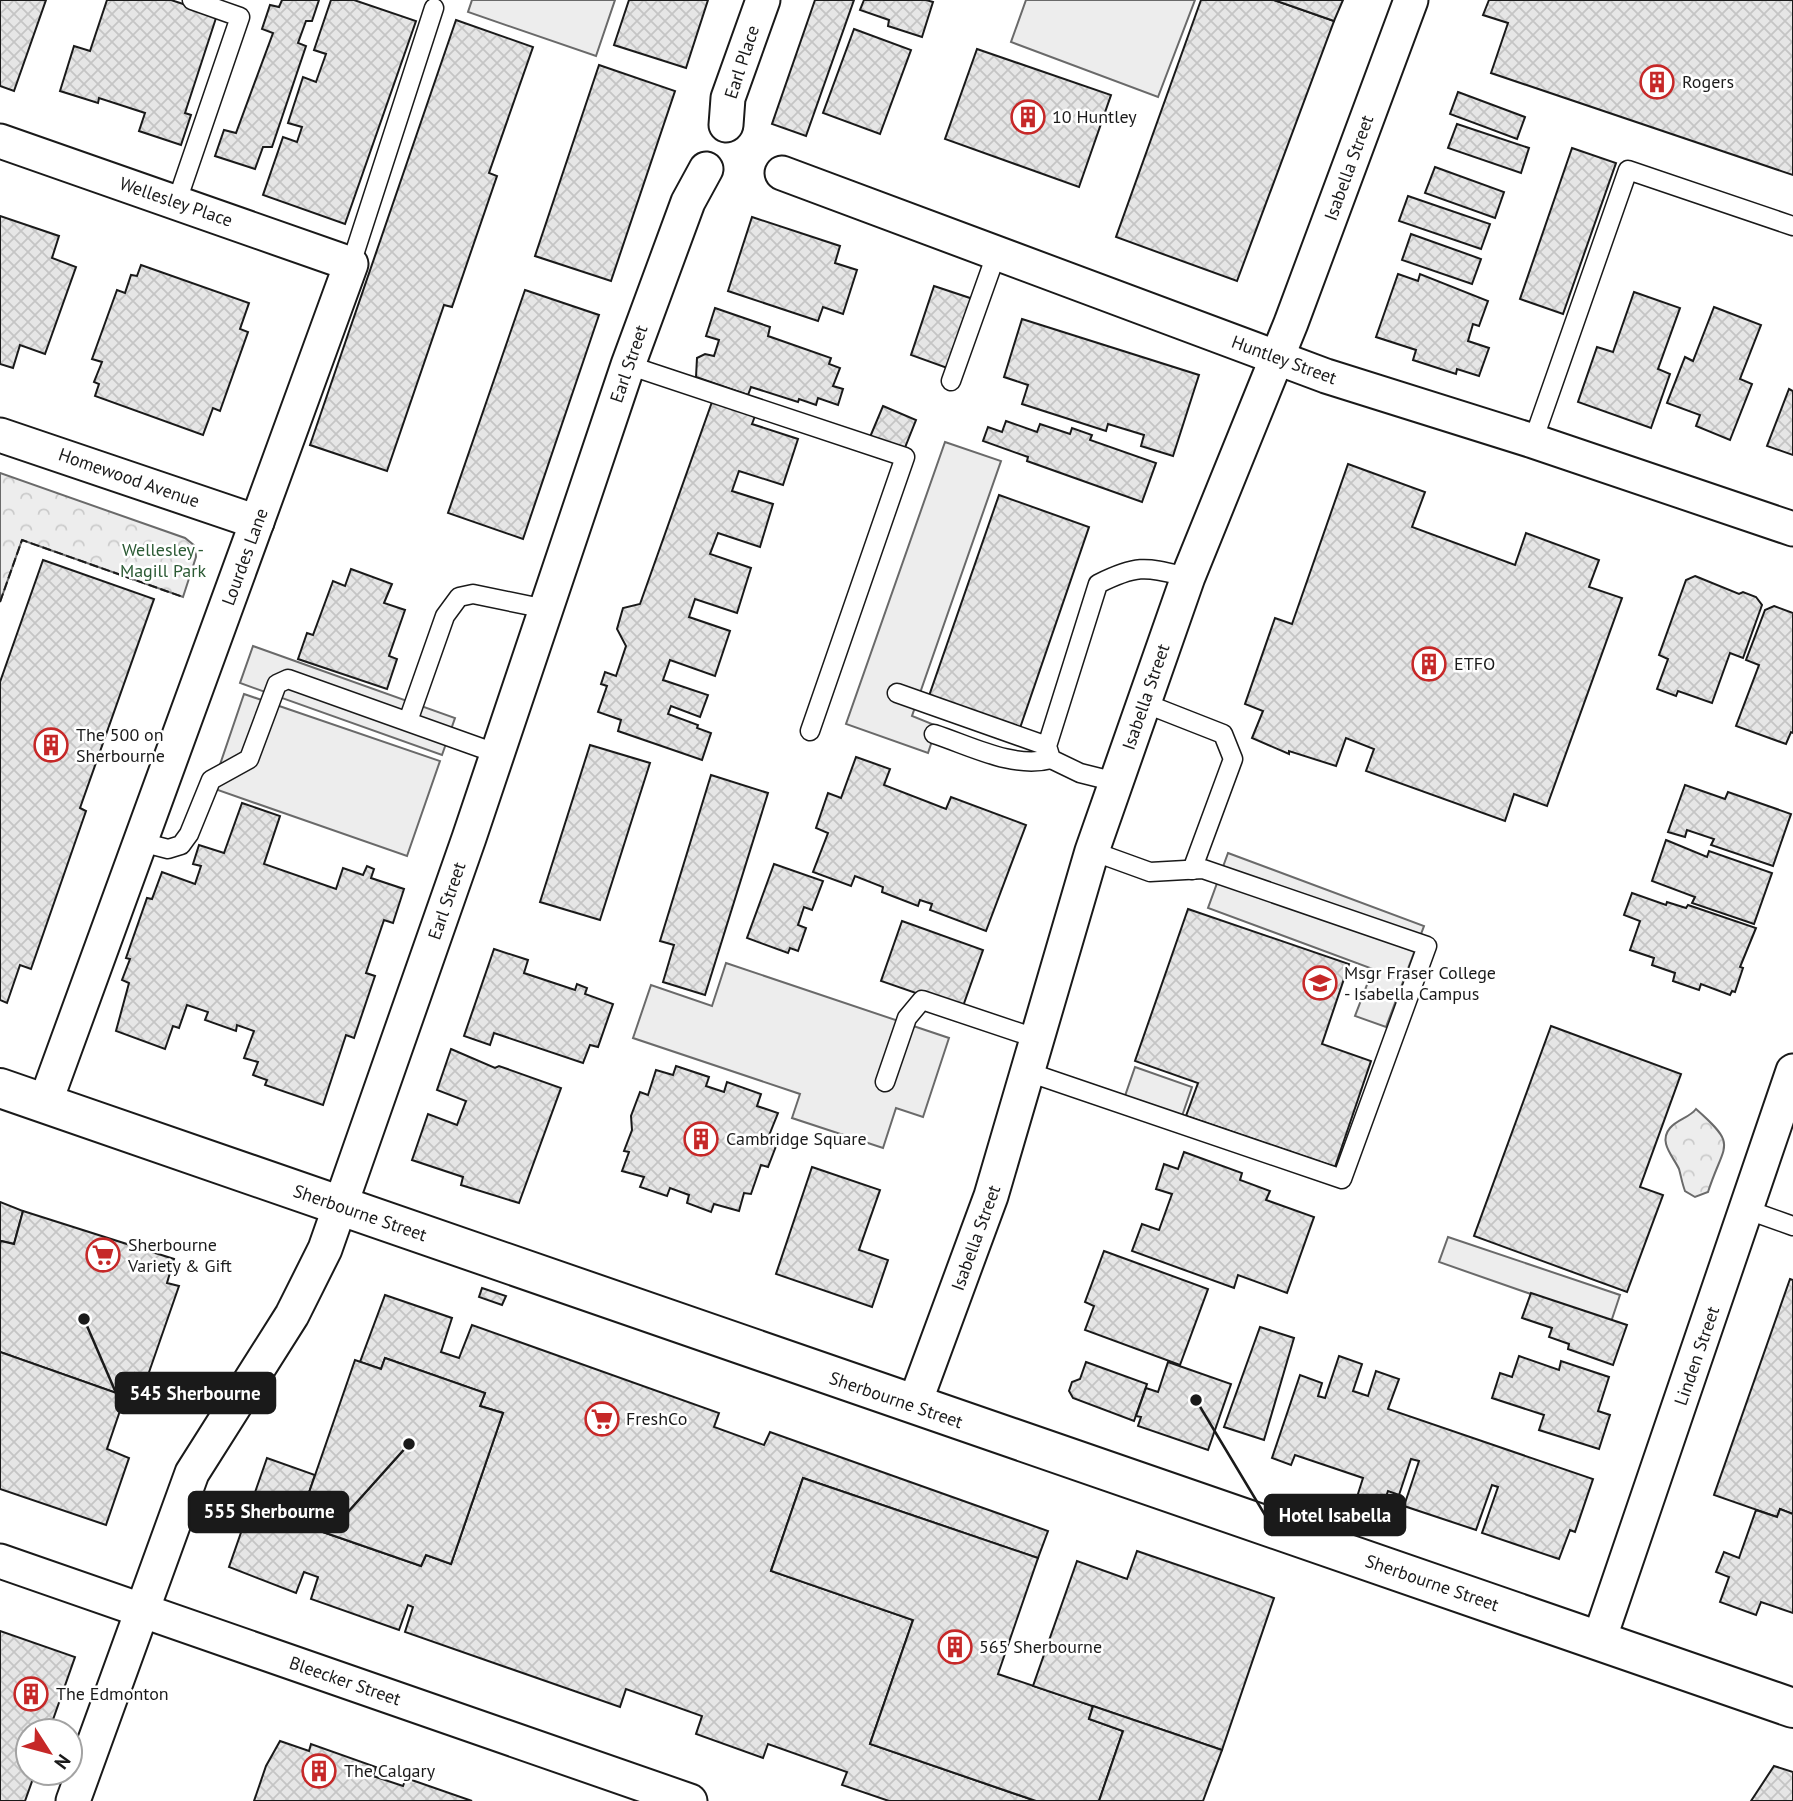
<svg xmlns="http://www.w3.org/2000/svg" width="1793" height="1801" viewBox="0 0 1793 1801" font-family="'PT Sans',sans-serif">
<defs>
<pattern id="park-crowns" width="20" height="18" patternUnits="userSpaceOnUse" patternTransform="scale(1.75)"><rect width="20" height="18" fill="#ededed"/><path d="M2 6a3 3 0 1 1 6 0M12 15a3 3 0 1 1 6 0" fill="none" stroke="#cbcbcb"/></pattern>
<pattern id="building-cross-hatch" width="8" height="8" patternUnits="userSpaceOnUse" patternTransform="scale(1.75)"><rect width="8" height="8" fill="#e6e6e6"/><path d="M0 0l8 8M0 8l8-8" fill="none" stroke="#c5c5c5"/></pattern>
</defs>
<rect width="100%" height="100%" fill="#fff"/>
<g fill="url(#park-crowns)" stroke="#6a6a6a" stroke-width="2">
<path d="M0,473L185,538L195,546L196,557L183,597L22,540L0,602Z"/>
<path d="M1696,1109C1739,1147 1724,1142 1708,1192L1695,1197L1685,1191C1682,1183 1681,1176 1679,1169C1673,1156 1658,1142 1670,1128C1678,1119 1689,1118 1696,1109Z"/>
</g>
<g fill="#ededed" stroke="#6a6a6a" stroke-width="2">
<path d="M472,0H615L596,56L468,12Z"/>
<path d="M1026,0H1195L1158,97L1011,42Z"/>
<path d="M945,442L1001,461L912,716L937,726L928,753L846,724Z"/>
<path d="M253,646L455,718L442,755L240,683Z"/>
<path d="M244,694L440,761L407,856L212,788Z"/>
<path d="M1228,853L1424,926L1386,1027L1355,1016L1373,969L1208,908Z"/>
<path d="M726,963L949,1038L923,1117L896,1108L883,1148L792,1118L800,1094L633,1038L651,985L712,1006Z"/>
<path d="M1135,1067L1192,1087L1182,1116L1125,1096Z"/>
<path d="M1448,1237L1620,1295L1611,1322L1439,1262Z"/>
</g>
<g fill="url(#building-cross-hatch)" stroke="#1a1a1a" stroke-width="2">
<path d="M0,0H46L14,91L0,86Z"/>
<path d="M107,0H171L217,15L185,113L191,115L181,145L139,131L145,113L99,98L98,103L60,91L74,46L90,51Z"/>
<path d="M282,0H319L312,21H306L298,43L306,46L272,147H263L255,169L215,156L224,130L236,133L273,33L262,29L270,5L279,7Z"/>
<path d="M331,0H354L416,21L345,224L263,195L283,137L297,142L302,127L288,123L303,77L316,82L326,54L314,50Z"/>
<path d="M629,0H708L686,68L614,45Z"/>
<path d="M815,0H854L806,136L772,124Z"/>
<path d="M864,0H926L933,2L922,37L888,26L889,20L860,10Z"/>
<path d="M1201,0H1274L1334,21L1237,281L1116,237Z"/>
<path d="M1274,0H1343L1334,21Z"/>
<path d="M1489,0H1793V175L1491,73L1508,23L1483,15Z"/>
<path d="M456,20L533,47L489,173L497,176L452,307L444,305L387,471L310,445Z"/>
<path d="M854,29L911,50L880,134L823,113Z"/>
<path d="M977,49L1111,95L1079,187L945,139Z"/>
<path d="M599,65L675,91L611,281L535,256Z"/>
<path d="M1458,92L1525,117L1517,139L1450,114Z"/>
<path d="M1457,124L1529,148L1521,173L1448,148Z"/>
<path d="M1572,148L1616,163L1563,314L1520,299Z"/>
<path d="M1435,167L1504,192L1495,218L1425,193Z"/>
<path d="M1408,196L1490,224L1481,249L1399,221Z"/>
<path d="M0,216L59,236L52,258L76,267L45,354L20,345L13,368L0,364Z"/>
<path d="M752,217L840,246L835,263L857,270L843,314L823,307L818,321L728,291Z"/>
<path d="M1411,234L1481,259L1472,284L1402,260Z"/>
<path d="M141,265L249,303L240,329L248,332L220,411L213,408L203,435L95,396L99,384L94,382L102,362L92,359L117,290L125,293L131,275L137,276Z"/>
<path d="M1398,274L1418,281L1420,274L1488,301L1479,326L1473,324L1468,341L1489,348L1479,376L1457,369L1456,374L1413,360L1416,350L1376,337Z"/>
<path d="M934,286L973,299L950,369L911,355Z"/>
<path d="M525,290L599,315L523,539L448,513Z"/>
<path d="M1634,292L1680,308L1658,369L1670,374L1651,428L1578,402L1597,347L1613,352Z"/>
<path d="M1714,307L1761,325L1740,379L1752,384L1730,440L1696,426L1700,415L1667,403L1685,357L1693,361Z"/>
<path d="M715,308L770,327L768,336L831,358L829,364L840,368L833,386L843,389L838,405L818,398L816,405L799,399L798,402L751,387L748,395L696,377L697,358L705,354L714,356L719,340L706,336Z"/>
<path d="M1022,319L1199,375L1173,456L1141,446L1144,435L1108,424L1106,431L1022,404L1028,385L1004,377Z"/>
<path d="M1789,389L1793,391V455L1767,446Z"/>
<path d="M712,402L755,416L752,424L798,439L783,485L739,471L732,491L773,504L760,547L718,533L710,554L751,568L737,613L695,599L689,617L730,631L715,676L670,660L663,680L708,695L700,717L671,706L668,714L698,725L697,728L711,733L702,760L618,731L621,720L598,712L607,686L601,684L605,672L616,676L626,646L617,629L623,608L640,604Z"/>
<path d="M883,406L916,420L904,450L870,437Z"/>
<path d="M1006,421L1037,432L1040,424L1070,434L1072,428L1092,435L1090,440L1156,463L1142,502L1027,461L1028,457L983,441L988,427L1002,432Z"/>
<path d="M1348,464L1425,492L1412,527L1515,565L1526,533L1599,560L1589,587L1622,598L1547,806L1514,794L1505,821L1366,771L1374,749L1346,738L1336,766L1289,751V754L1252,738L1263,711L1245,704L1275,618L1292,624Z"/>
<path d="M999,495L1089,527L1020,728L929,696Z"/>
<path d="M43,560L154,599L80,808L86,811L31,969L20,965L7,1003L0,1000V682Z"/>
<path d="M351,569L392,584L384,603L405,610L389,656L397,659L387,689L298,659L307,633L313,635L333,581L345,586Z"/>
<path d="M1695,576L1739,594L1743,592L1756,597L1762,605L1743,658L1730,653L1712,703L1678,691L1676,696L1657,689L1668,659L1659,655L1686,580Z"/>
<path d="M1774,606L1793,613V733L1791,732L1786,744L1736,726L1759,665L1746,660L1765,610Z"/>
<path d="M590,745L650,763L600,920L540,902Z"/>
<path d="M856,757L890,769L884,785L946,809L951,797L1026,825L986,931L930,910L932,904L920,900L918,906L882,892L883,887L855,876L851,886L813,872L828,833L816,828L828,793L841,798Z"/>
<path d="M711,775L768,793L705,995L663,982L674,945L660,941Z"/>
<path d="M1685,785L1725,799L1728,792L1791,814L1773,866L1711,845L1714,839L1687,830L1685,837L1668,832Z"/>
<path d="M242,803L280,816L264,864L336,889L343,868L363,875L367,866L374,869L371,878L404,889L393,923L384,920L366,973L375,976L354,1038L346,1035L323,1105L265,1085L267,1080L253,1075L258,1062L244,1058L254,1031L237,1025L236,1031L205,1020L208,1012L187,1005L179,1028L173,1026L165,1049L116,1031L129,983L122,980L130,959L126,958L147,898L152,899L162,872L195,884L201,866L193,864L199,845L224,853Z"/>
<path d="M1666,840L1707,857L1709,851L1772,873L1754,924L1692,903L1695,897L1652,881Z"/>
<path d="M774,864L823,881L812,910L804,907L798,925L806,928L798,951L790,948L788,953L747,938Z"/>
<path d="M1632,893L1666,905L1667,902L1686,908L1688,905L1756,928L1740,967L1743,968L1735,992L1732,991L1730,995L1701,984L1699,990L1673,981L1675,973L1652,965L1654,958L1630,950L1640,921L1624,915Z"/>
<path d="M1188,909L1349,964L1322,1044L1371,1061L1335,1167L1186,1116L1198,1083L1135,1061Z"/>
<path d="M902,921L983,950L962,1009L881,981Z"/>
<path d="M494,949L528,960L524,973L575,990L577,984L587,988L585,994L613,1004L598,1047L590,1045L583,1063L494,1033L490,1045L464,1036Z"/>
<path d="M1551,1026L1681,1074L1640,1187L1663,1195L1627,1292L1474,1236Z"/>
<path d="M451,1049L495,1068L499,1066L561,1088L519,1203L461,1185L463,1177L412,1160L428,1114L457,1125L466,1101L437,1090Z"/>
<path d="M676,1066L709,1077L706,1086L724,1092L727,1082L761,1094L757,1106L778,1113L768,1138L778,1141L768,1167L761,1165L751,1194L744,1193L739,1211L714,1204L711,1212L687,1203L689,1195L670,1188L667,1196L640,1187L644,1177L622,1171L629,1152L624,1151L632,1130L631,1116L640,1092L648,1095L656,1070L673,1075Z"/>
<path d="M1184,1152L1242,1173L1240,1180L1270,1191L1266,1200L1314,1217L1287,1293L1238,1275L1234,1288L1132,1251L1142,1224L1159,1230L1172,1194L1156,1189L1164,1164L1178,1169Z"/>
<path d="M812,1167L880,1190L859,1250L888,1260L872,1307L776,1274Z"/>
<path d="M0,1202L23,1211L14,1244L1,1241L0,1244Z"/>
<path d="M23,1211L174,1259L167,1283L179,1286L147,1378L135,1373L125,1396L0,1352V1244L1,1241L14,1244Z"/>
<path d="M1104,1251L1208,1289L1180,1365L1085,1330L1094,1306L1085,1302Z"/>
<path d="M1790,1279L1793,1280V1514L1780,1509L1777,1517L1714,1495Z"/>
<path d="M482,1288L506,1296L502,1305L479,1297Z"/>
<path d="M1531,1293L1627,1325L1613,1365L1568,1349L1569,1344L1549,1337L1552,1328L1522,1318Z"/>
<path d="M385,1295L452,1318L441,1352L459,1358L472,1325L719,1413L714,1427L764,1445L770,1432L1048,1531L1038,1558L803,1478L771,1571L913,1620L870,1744L1036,1801H889L842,1785L847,1772L768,1744L763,1758L696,1734L702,1716L626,1689L620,1707L405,1632L413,1607L408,1605L399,1630L311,1599L318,1577L304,1572L296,1593L229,1567L267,1458L315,1475L303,1510L327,1519L323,1532L421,1566L426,1555L451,1564L503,1413L480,1406L485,1393L385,1358L381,1369L360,1362Z"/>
<path d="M1260,1327L1294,1338L1264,1440L1224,1427Z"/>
<path d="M0,1352L125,1396L107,1449L129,1458L106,1525L0,1489Z"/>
<path d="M1339,1356L1362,1364L1353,1391L1368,1396L1376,1371L1399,1379L1388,1409L1593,1479L1575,1532L1570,1530L1559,1559L1482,1533L1498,1487L1492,1485L1476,1530L1404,1506L1419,1461L1411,1459L1399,1495L1388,1491L1383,1505L1357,1497L1363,1478L1295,1455L1291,1465L1272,1458L1300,1375L1322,1383L1318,1396L1325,1398Z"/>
<path d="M1519,1356L1559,1370L1561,1361L1609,1377L1598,1411L1610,1415L1599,1449L1539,1430L1544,1415L1492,1398L1500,1373L1512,1377Z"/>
<path d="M385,1358L485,1393L480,1406L503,1413L451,1564L426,1555L421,1566L323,1532L327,1519L303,1510L355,1360L381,1369Z"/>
<path d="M1086,1362L1147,1384L1134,1421L1073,1398L1069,1391L1072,1382L1080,1379Z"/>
<path d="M1168,1362L1231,1384L1208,1450L1138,1426L1141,1417L1136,1416L1146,1388L1158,1392Z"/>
<path d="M803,1478L1038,1558L998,1674L1093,1706L1089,1719L1123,1731L1099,1801H1036L870,1744L913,1620L771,1571Z"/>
<path d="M1780,1509L1793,1514V1613L1761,1602L1756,1615L1720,1602L1729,1577L1716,1572L1724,1552L1739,1558L1756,1510L1777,1517Z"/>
<path d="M1137,1551L1274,1598L1222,1750L1033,1686L1077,1561L1127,1579Z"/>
<path d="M0,1631L75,1657L49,1731H28V1773H35L25,1801H0Z"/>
<path d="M1093,1706L1222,1750L1203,1801H1099L1123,1731L1089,1719Z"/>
<path d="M280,1741L309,1751L311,1744L376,1767L373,1776L403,1786L406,1778L472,1801H254L266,1766Z"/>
<path d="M1774,1766L1793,1772V1801H1751Z"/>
</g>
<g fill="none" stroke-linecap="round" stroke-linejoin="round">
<defs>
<g id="lane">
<path d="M177,201L240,17L192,0"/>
<path d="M351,264L434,8"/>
<path d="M628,365L905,457L810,731"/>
<path d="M951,381L997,252"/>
<path d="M1533,441L1628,170L1793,226"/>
<path d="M897,693L1047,746"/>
<path d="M1144,703L1223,734L1233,759L1192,870"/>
<path d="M408,721L445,616L459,597L473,594L546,609"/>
<path d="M934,734C971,746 1013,769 1051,759"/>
<path d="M1116,782L1080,773L1051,759L1047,746L1098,584C1138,564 1145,567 1188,577"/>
<path d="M141,842L168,849L181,845L189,834L211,780L249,759L277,684L288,679L498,754"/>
<path d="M1028,1072L1342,1179L1427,946L1203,869L1150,872L1092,851"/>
<path d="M885,1082L907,1018L922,1000L1038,1039"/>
<path d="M1748,1210L1793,1226"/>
</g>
<g id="street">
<path d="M726,125L728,98L763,0"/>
<path d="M0,141L351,264L45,1103"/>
<path d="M782,173L1326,376L1533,441L1793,529"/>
<path d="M0,435L257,522"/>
<path d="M914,1405L991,1196L1092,851L1188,577L1291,323L1411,0"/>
<path d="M0,1561L690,1801"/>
<path d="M1599,1640L1793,1071"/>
<path d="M73,1801L192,1473L292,1315L325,1249L469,838L628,365L688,202L706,169"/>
</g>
<path id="secondary" d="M0,1088L1793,1708"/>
</defs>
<use href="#lane" stroke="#1a1a1a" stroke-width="21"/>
<use href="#street" stroke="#1a1a1a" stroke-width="37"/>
<use href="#secondary" stroke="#1a1a1a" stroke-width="42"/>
<use href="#lane" stroke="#fff" stroke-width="18"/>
<use href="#street" stroke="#fff" stroke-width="33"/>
<use href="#secondary" stroke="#fff" stroke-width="38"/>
<path stroke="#1a1a1a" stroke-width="2" stroke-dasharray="9 3.5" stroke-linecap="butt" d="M0,602L22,540L183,597"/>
</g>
<defs>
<symbol id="building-ring" viewBox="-11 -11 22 22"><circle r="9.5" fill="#fff" stroke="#c62828" stroke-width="1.5"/><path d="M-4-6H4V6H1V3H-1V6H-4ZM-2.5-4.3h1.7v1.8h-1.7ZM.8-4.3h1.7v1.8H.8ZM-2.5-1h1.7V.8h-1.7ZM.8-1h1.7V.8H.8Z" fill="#c62828"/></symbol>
<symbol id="school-ring" viewBox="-11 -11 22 22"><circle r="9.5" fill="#fff" stroke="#c62828" stroke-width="1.5"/><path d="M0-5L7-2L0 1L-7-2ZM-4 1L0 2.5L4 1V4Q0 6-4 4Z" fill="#c62828"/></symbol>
<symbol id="supermarket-ring" viewBox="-11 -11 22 22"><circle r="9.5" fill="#fff" stroke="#c62828" stroke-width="1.5"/><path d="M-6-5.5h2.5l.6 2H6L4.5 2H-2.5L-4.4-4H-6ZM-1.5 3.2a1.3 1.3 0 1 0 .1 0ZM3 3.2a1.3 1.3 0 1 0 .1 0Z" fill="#c62828"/></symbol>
</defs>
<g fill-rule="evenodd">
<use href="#building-ring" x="1638" y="63" width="38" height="38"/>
<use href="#building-ring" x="1009" y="98" width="38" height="38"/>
<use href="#building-ring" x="1410" y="645" width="38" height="38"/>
<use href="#building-ring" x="32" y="726" width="38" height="38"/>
<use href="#school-ring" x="1301" y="964" width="38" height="38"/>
<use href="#building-ring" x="682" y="1120" width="38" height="38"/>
<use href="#supermarket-ring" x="84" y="1236" width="38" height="38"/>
<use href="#supermarket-ring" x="583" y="1400" width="38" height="38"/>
<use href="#building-ring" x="936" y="1628" width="38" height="38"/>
<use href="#building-ring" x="12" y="1675" width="38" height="38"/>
<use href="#building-ring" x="300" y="1752" width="38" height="38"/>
</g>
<g text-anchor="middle" stroke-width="5" stroke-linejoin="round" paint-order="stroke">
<g font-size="18" fill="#1a1a1a" stroke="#fff">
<text transform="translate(742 62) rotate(-72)" y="6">Earl Place</text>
<text transform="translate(1349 168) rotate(-70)" y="6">Isabella Street</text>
<text transform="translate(176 202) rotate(19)" y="6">Wellesley Place</text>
<text transform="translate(1284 360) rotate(20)" y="6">Huntley Street</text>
<text transform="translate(629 364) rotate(-71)" y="6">Earl Street</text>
<text transform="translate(129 478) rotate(19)" y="6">Homewood Avenue</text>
<text transform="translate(245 557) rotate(-70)" y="6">Lourdes Lane</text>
<text transform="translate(1146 697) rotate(-71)" y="6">Isabella Street</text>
<text transform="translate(447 901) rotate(-71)" y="6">Earl Street</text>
<text transform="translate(360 1213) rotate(19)" y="6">Sherbourne Street</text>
<text transform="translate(976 1238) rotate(-70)" y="6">Isabella Street</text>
<text transform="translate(1697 1356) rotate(-71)" y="6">Linden Street</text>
<text transform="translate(896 1400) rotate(19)" y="6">Sherbourne Street</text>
<text transform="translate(1432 1583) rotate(19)" y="6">Sherbourne Street</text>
<text transform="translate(345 1681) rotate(19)" y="6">Bleecker Street</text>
</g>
<g font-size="18" fill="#1a1a1a" stroke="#fff" text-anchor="start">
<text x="1682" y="88">Rogers</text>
<text x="1052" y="123">10 Huntley</text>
<text x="1454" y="670">ETFO</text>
<text x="76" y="741">The 500 on<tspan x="76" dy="21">Sherbourne</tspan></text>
<text x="1344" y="979">Msgr Fraser College<tspan x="1344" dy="21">- Isabella Campus</tspan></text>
<text x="726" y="1145">Cambridge Square</text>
<text x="128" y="1251">Sherbourne<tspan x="128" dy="21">Variety &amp; Gift</tspan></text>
<text x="626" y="1425">FreshCo</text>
<text x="979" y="1653">565 Sherbourne</text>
<text x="56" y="1700">The Edmonton</text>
<text x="344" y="1777">The Calgary</text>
</g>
<g font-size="18" fill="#2b5a34" stroke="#fff">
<text x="163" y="556">Wellesley -<tspan x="163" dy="21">Magill Park</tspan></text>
</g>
</g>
<path fill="none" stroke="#1a1a1a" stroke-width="2.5" d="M84 1319L116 1393M409 1444L348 1512M1196 1400L1265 1515"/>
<g fill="#1a1a1a" stroke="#fff" stroke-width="2.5">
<circle cx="84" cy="1319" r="7"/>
<circle cx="409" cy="1444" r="7"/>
<circle cx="1196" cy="1400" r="7"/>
</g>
<g fill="#1a1a1a" stroke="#1a1a1a" stroke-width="2.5">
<rect x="116" y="1373" width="159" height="40" rx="7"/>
<rect x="189" y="1492" width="159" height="40" rx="7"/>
<rect x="1265" y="1495" width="140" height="40" rx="7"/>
</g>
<g font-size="19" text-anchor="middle" font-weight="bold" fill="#fff">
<text x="195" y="1400">545 Sherbourne</text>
<text x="269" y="1518">555 Sherbourne</text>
<text x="1335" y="1522">Hotel Isabella</text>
</g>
<g transform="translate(49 1752) rotate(126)"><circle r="33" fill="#ffffff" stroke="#a3a3a3" stroke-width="2"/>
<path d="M0-5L12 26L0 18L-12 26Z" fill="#c62828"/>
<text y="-10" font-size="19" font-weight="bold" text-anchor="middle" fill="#1a1a1a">N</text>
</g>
</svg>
